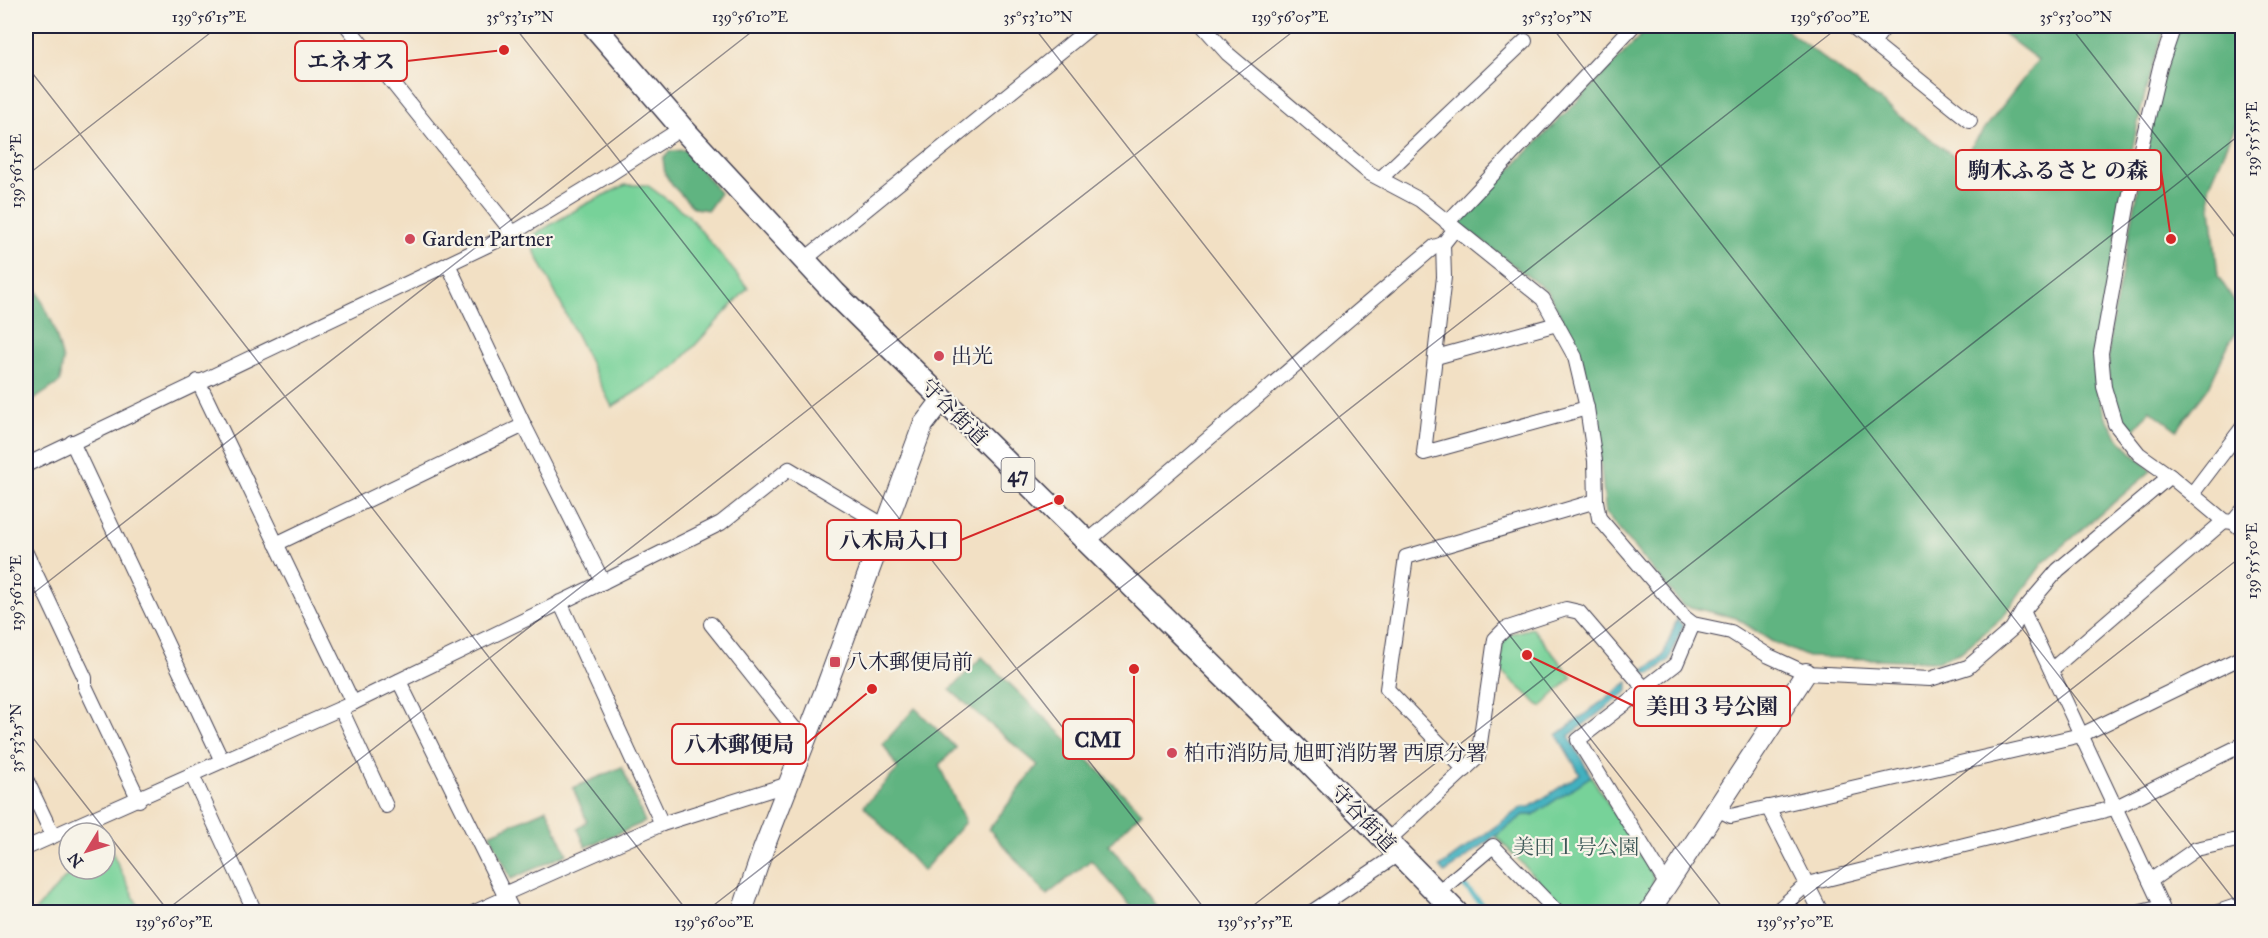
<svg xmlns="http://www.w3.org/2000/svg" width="2268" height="938" viewBox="0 0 2268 938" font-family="'IM FELL Great Primer','Noto Serif JP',serif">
<rect width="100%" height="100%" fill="#f7f3e8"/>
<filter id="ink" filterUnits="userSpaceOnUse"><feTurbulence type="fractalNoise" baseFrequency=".0167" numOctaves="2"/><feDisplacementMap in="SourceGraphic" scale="12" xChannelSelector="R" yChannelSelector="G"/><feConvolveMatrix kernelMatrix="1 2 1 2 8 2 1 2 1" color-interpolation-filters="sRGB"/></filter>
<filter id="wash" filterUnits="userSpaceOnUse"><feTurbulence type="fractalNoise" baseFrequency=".008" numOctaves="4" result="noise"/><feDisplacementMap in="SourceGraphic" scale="24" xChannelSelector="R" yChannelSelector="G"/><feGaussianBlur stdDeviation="1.35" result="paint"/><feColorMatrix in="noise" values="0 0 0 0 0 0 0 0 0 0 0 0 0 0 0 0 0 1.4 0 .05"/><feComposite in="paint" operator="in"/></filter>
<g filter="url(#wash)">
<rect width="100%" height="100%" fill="#f2e0c4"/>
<g fill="#77d299" stroke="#4c7a6a" stroke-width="1.5">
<path d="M625,185H647L688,215L748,288L674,368L612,407L528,238L586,204Z"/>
<path d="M1532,628L1572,677L1541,707L1499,669L1503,641L1510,634Z"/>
<path d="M1591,776L1653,876V888L1636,912H1568L1495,835L1524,815H1533Z"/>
<path d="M111,850L141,912H34L66,877L80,869H105V853Z"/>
</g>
<g fill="#61b481" stroke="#426b5e" stroke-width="1.5">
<path d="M1650,26H1781L1960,161L2038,60L1993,26H2166C2136,107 2124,195 2109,280C2103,316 2090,357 2098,393C2106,429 2125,448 2152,470L2043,563L2002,618L1961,652L1937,661L1808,657L1771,641L1736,618L1682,605L1606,514L1595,413L1580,353L1548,292L1461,225L1462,219C1525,154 1588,91 1650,26Z"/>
<path d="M2178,26H2242V111L2209,187L2218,276L2242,313V325L2229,343L2209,387L2177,430L2150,410L2131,435C2106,396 2105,372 2111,328L2154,109Z"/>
<path d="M685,150L720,193L708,210L694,208L672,185L665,174L663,158L671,151Z"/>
<path d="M26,273L31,278L53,324L63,360L60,382L26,405Z"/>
<path d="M982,657L1142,812L1109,844L1160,911L1158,912H1136L1091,860L1047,895L989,829L1038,765L950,690Z"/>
<path d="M915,708L956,748L939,765L965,822L923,871L864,806L898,769L883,744Z"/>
<path d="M622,767L645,822L586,847L578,829L587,821L573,788Z"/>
<path d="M547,809L567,854L511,879L490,834Z"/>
</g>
<g fill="#43b1bf" stroke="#326a7d" stroke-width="1.5">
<path d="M1677,619L1683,626L1669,660L1651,674L1642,672L1663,656Z"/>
<path d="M1628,682V691L1569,736L1591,776L1533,815H1524L1445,873L1440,867L1522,807H1530L1580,774L1557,735Z"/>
</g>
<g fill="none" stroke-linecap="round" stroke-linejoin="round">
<path stroke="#43b1bf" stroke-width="5" d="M1460,882L1488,910"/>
</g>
</g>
<g filter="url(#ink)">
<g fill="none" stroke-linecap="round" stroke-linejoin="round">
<defs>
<g id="street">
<path d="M347,26L513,233"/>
<path d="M1203,26L1228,54L1369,173L1420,200L1543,299L1575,357L1587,408L1595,461L1596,501L1599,518L1684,617L1693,624L1731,632L1769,656L1806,673L1930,679L1968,667L2012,629L2023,611L2058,570L2170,476"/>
<path d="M1852,26L1970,121"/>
<path d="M2174,26L2160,67L2128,202L2101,353L2104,387L2115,424L2139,454L2170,476L2224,521L2233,522L2242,530"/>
<path d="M1873,42L1886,26"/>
<path d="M1381,178L1525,41"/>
<path d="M1447,223L1633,26"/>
<path d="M1443,244L1444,277L1424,453L1587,408"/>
<path d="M804,260L1092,26"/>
<path d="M448,264L524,425L603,582"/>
<path d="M1436,357L1557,324"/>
<path d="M198,381L353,703"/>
<path d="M72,442L222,761"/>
<path d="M26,465L513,233L610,174L682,128"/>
<path d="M2192,494L2242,428"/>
<path d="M2233,522L2242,511"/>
<path d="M1087,542L1434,247L1443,244L1455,229"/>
<path d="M276,544L524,425"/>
<path d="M26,553L85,678V686L139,800"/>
<path d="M560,602L662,824"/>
<path d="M2023,611L2162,907L2141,912"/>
<path d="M711,624L794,728L807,736"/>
<path d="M2051,670L2224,521"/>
<path d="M399,681L513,912"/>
<path d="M341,709L386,806"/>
<path d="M1465,770L1387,689L1406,557L1596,501"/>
<path d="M192,775L255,912"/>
<path d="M26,779L53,836"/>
<path d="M1768,807L1821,912"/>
<path d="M1717,809L1731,816L2081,735L2242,657"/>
<path d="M1386,842L1478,757L1495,639L1505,629L1566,609L1579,612L1644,688"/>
<path d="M26,848L353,703L603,582L721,523L789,469L885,526"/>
<path d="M2150,881L2196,849L2242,839"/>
<path d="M1667,885L1578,740L1676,664L1693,624"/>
<path d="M1437,893L1493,846L1557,912"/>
<path d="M504,894L662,824L789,784"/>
<path d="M475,912L506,898"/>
<path d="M1312,912L1398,854"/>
<path d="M1776,912L1807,884L2114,808L2242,745"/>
<path d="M2218,912L2242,904"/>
</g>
<g id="secondary">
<path d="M742,912L763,850L827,685L923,425L942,400"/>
<path d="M1649,912L1806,673"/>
</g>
<path id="primary" d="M594,26L682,128L835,293L1275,727L1456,912"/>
</defs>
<use href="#street" stroke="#413e50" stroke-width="16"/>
<use href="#secondary" stroke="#413e50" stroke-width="22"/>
<use href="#primary" stroke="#413e50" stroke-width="25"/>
<use href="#street" stroke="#fff" stroke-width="14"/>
<use href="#secondary" stroke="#fff" stroke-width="20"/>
<use href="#primary" stroke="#fff" stroke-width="22"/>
</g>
</g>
<path fill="none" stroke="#22223b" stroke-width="1.5" stroke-opacity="0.45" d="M514,26L1207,912M1033,26L1726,912M1551,26L2242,910M2070,26L2242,246M26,65L688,912M26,176L219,26M26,599L759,26M26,729L169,912M164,912L1300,26M705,912L1840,26M1245,912L2242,133M1786,912L2242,556"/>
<g fill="#d1495b" stroke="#f7f3e8" stroke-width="2">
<circle cx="410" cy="239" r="6"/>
<circle cx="939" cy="356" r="6"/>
<rect x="829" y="656" width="12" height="12" rx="3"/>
<circle cx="1172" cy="753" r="6"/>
</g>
<g text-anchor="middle" stroke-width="4.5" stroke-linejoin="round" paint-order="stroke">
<rect fill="#f7f3e8" stroke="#62616f" stroke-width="1.5" x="1001.5" y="458" width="33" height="34" rx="4.5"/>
<g font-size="20" font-weight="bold" fill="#22223b">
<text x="1018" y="482">47</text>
</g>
<g font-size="21" fill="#22223b" stroke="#f7f3e8" text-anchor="start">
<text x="422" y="246">Garden Partner</text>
<text x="951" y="363">出光</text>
<text x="847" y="669">八木郵便局前</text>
<text x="1184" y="760">柏市消防局 旭町消防署 西原分署</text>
</g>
<g font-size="21" fill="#22223b" stroke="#f7f3e8">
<text transform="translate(954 412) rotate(45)" y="7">守谷街道</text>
<text transform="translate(1363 818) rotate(46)" y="7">守谷街道</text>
</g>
<g font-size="21" fill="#3c5757" stroke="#f7f3e8">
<text x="1576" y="854">美田１号公園</text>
</g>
</g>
<path fill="none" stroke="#d62828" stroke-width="2" d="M504 50L407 61M2171 239L2161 170M1059 500L961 540M1527 655L1634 706M1134 669L1134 739M872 689L806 744"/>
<g fill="#d62828" stroke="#f7f3e8" stroke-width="2">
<circle cx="504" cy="50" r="6"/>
<circle cx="2171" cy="239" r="6"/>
<circle cx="1059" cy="500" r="6"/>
<circle cx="1527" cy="655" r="6"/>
<circle cx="1134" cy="669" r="6"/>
<circle cx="872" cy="689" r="6"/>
</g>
<g fill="#f7f3e8" stroke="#d62828" stroke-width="2">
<rect x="295" y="41" width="112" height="40" rx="6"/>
<rect x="1956" y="150" width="205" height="40" rx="6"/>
<rect x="827" y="520" width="134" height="40" rx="6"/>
<rect x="1634" y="686" width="156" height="40" rx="6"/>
<rect x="1063" y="719" width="71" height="40" rx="6"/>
<rect x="672" y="724" width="134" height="40" rx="6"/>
</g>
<g font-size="22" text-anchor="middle" font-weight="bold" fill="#22223b">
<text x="351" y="69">エネオス</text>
<text x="2058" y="178">駒木ふるさと の森</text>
<text x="894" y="548">八木局入口</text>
<text x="1712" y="714">美田３号公園</text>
<text x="1098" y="747">CMI</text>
<text x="739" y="752">八木郵便局</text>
</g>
<rect width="2268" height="938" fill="none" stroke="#f7f3e8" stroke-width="66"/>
<g transform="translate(87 851) rotate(232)"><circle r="28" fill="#f7f3e8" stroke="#a29fa3" stroke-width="1.5"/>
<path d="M0-4.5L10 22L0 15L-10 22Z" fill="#d1495b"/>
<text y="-9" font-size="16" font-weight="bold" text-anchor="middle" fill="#22223b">N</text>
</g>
<rect x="33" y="33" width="2202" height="872" fill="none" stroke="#22223b" stroke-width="2"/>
<g font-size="15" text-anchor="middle" fill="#22223b">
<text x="209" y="22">139°56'15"E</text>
<text x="520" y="22">35°53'15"N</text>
<text x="750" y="22">139°56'10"E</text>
<text x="1038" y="22">35°53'10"N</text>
<text x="1290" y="22">139°56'05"E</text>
<text x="1557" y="22">35°53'05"N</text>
<text x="1830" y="22">139°56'00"E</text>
<text x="2076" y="22">35°53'00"N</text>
<text transform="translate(2252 139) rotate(-90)" y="5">139°55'55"E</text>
<text transform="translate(16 171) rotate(-90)" y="5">139°56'15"E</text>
<text transform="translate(2252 561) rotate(-90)" y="5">139°55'50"E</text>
<text transform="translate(16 593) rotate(-90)" y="5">139°56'10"E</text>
<text transform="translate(16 738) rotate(-90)" y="5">35°53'25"N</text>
<text x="174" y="927">139°56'05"E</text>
<text x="714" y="927">139°56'00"E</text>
<text x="1255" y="927">139°55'55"E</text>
<text x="1795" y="927">139°55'50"E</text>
</g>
</svg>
